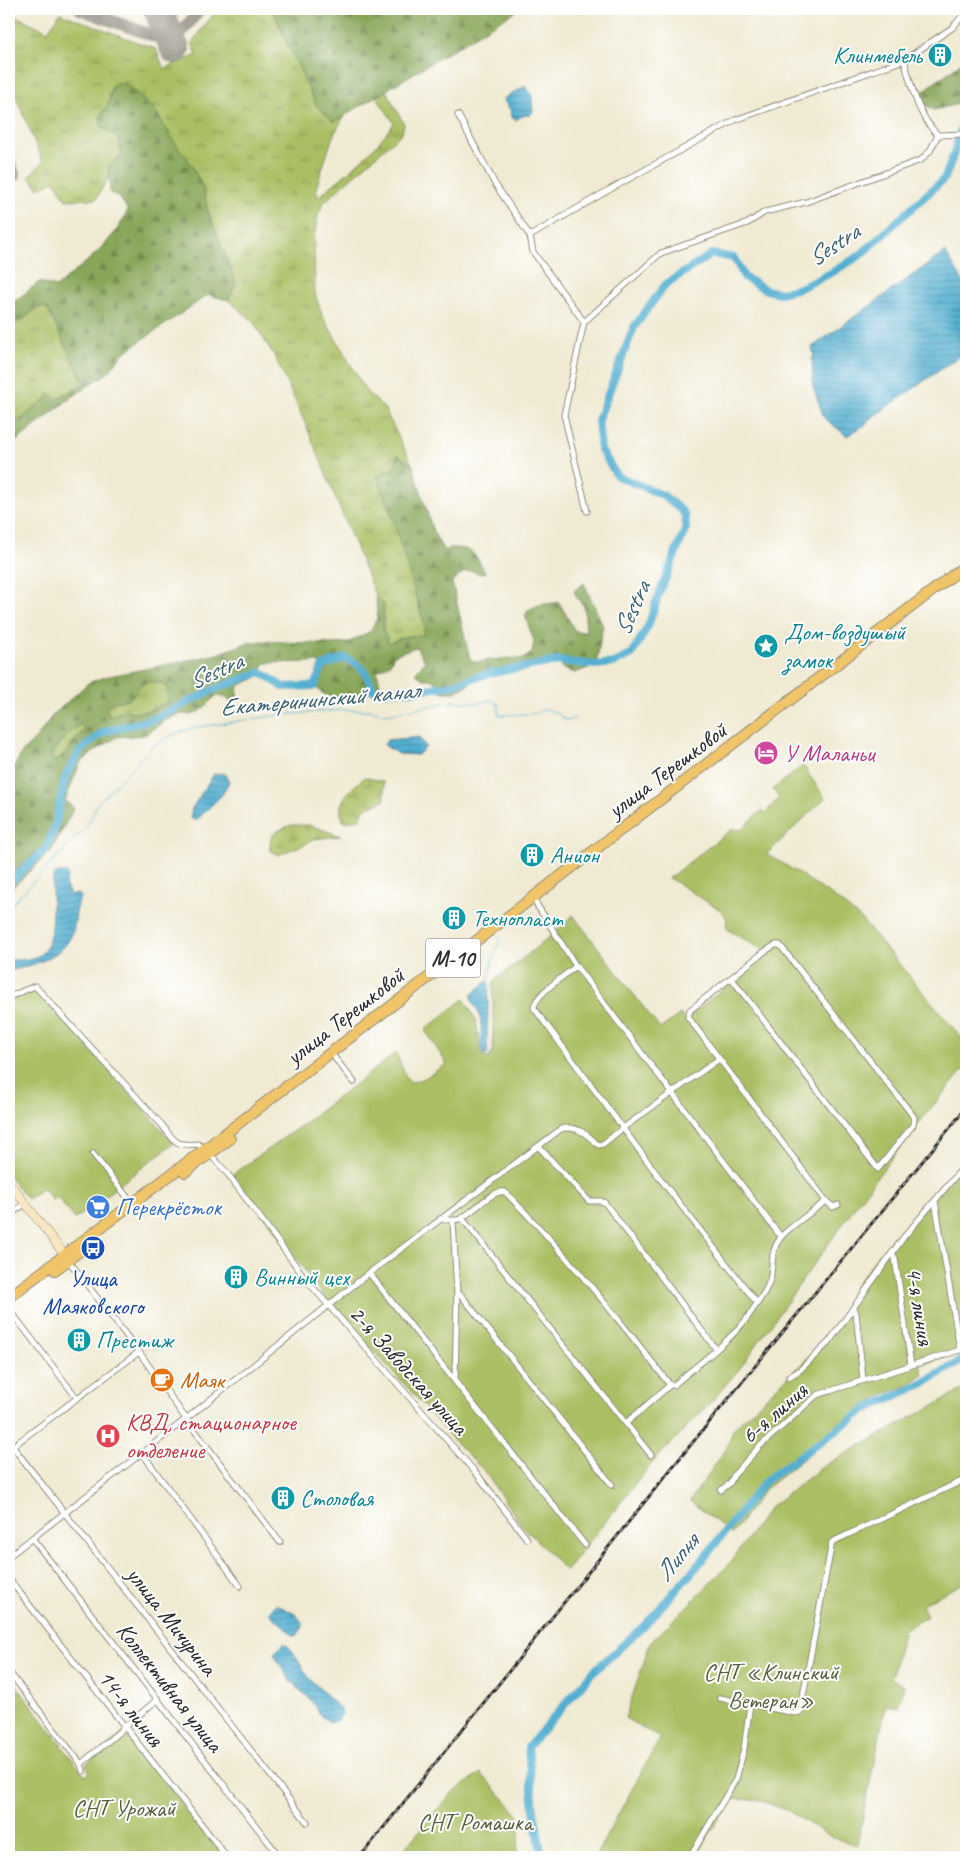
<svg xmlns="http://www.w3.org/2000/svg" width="975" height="1866" viewBox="0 0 975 1866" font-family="Caveat,sans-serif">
<defs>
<pattern id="grass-tufts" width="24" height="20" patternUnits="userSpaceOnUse" patternTransform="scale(1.25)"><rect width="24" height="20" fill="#aabf63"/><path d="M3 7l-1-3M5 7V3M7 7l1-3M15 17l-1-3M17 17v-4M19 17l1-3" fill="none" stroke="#8b9b52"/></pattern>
<pattern id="forest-firs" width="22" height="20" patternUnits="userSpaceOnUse" patternTransform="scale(1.25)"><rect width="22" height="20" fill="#87a659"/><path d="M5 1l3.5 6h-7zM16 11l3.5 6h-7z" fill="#6f874a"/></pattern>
<pattern id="wetland-marsh" width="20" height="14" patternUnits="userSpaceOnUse" patternTransform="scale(1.25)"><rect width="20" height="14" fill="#aabf63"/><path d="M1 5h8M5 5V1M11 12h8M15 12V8" fill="none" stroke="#8b9b52"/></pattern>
<pattern id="water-rules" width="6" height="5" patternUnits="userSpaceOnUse" patternTransform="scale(1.25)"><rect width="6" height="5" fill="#52afd1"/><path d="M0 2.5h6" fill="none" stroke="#448faa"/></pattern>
</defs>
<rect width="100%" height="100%" fill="#fff"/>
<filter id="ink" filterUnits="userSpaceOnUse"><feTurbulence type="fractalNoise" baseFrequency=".02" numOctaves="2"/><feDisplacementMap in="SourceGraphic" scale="10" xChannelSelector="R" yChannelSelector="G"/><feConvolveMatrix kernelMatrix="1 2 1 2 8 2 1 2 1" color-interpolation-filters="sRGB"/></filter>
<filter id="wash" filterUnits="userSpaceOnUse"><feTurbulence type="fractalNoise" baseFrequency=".0096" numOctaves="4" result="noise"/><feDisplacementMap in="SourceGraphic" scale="20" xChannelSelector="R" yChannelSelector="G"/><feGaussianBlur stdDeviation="1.12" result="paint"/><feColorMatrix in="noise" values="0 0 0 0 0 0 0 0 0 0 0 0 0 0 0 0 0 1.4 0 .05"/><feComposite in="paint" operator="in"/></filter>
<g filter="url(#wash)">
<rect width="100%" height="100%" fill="#f0ead2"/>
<g fill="url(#grass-tufts)" stroke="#6a7547">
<path d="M217,9H272L316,105L334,122L345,115L333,136L316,188L318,197C345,175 374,152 394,123L376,96L386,90L404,124L402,133L324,202L318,215L314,238L315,294L322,315L366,391L384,408L413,466L398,455L394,468L378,476L394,521L425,627L424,636H407L389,643L383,630L384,604L376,597L306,425L275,357L252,320L228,300L236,284L208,211L203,188L192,166L174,141L112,86L109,102L100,117L118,138L122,154L109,166V177L96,199L66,200L55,181L38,188L29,176L43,162L9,80V13L48,31L60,13L156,49L164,69L197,55L192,43Z"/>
<path d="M40,307L47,308L85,383L12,427L9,434V356L11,355L9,351V328Z"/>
<path d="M149,681L165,684L169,696L168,701L156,708L146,711L135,713L126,710L110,717L105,709C116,697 125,704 134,695C141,687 137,687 149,681Z"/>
<path d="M81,724L84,728C83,735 79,736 74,741C67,750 65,757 54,761C52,758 51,757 52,754C54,747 74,727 81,724Z"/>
</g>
<g fill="url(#forest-firs)" stroke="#596842" fill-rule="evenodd">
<path d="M272,9H519L334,122L316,105Z"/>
<path d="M966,59V102L934,110L924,104L922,92Z"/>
<path d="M116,83L126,84L155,110L174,141L192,166L203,188L208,211L236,284L228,300L208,295L122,354L109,372L72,397L9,447V434L12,427L50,395L57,399L84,383L47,308L40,307L9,328V306L39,282L56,287C83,264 113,244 128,210L119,197L110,193L109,166L122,154L118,138L101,127L100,117L109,102L112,86Z"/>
<path d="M398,455L413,466L433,531L442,548L447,551L449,548C472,547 475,553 485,572L480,574C468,568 461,573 452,582L470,659L476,662L507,658L523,659L532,653L534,641L525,616L528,610L539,605L559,602L575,631L586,632L584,606L577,598L574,591L584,583L603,626L596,665L575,673L563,669L558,661L487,674L455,692H442C436,682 435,678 423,679L415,673L425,661L416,647L394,655L390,664L377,671L380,684C358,702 336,707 314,686L323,666L317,662L265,663L256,678L238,686L237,697L232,704L225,697L216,696L202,710L191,715L180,714L166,720L145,735L117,737L95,751L80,763L65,801L74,808L51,851L11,889L9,898V796L11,773L22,752L37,737L52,716L88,683L105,677L218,654L247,643L262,641L331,644L347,643L371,631L377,618L376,597L384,604L383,630L389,643L407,636L424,635L425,627L394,522L377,476L394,468ZM149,681L165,684L169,696L168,701L156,708L146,711L135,713L126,710L110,717L106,709C116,697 125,704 134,695C141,687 137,687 149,681ZM81,724L84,728C83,735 79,736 74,741C67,750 65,757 54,761C52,758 51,757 52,753C54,747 74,727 81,724Z"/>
</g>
<g fill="url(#wetland-marsh)" stroke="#6a7547">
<path d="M365,777L384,782L385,800L364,809L360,819L344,822C333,802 351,789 365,777Z"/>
<path d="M291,825H309L341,836L312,839L306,844L278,855L270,850C270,831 275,832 291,825Z"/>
</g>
<g fill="#aabf63" stroke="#6a7547">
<path d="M803,766L825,798L767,854L800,874L835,898L861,919L966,1043V1067L915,1127L857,1204L740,1368L710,1403L653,1462L566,1571L520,1523L484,1471L456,1443L409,1389L333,1308L233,1174L306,1122L396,1053L407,1079L410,1082L423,1079L447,1064L425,1030L464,999L476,1020L480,1049L483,1057L489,1058L493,1051V982L552,935L573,915L660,1029L680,1014L685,1020L767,952L728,930L726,926L727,919L722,911L669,878L732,829L741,830L761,810L765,813L779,798L773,789Z"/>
<path d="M33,988L94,1053L174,1143L75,1219L57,1197L52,1200L44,1188L27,1199L9,1176V1000Z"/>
<path d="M966,1161V1350L920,1365L923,1374L909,1385L882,1395L840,1423L804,1458L765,1489L732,1534L690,1501L726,1449L734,1428L821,1345L859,1293L854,1288L880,1253L887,1254L918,1215Z"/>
<path d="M962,1390H966V1582L922,1604L927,1617L904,1629L891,1678L904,1686L898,1707L886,1705L857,1845L833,1838L787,1810L761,1801L733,1798L694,1857H595L660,1738L625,1718L650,1643L729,1564L769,1508L825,1465Z"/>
<path d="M9,1676L85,1776L90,1772L85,1765L125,1731L224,1857H9Z"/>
<path d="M481,1773L521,1818L517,1857H397L451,1794Z"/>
</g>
<g fill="url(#water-rules)" stroke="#3e6d7e">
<path d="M525,86L532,96L533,112L530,115L522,116L516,120L512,118L511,111L503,99Z"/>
<path d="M945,252L966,286V352L867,421V424L847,436L824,418L813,387L812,357H814L812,347Z"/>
<path d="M419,737L426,747L418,755L398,754L384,745L387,740Z"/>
<path d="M224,773L229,782L222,795L196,821L190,818L192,808L214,774Z"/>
<path d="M60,873H66L68,876L65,884L70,895L78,894L81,896C76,907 76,916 74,927C69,956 34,965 9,971V960C19,960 34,960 42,953C56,941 50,896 53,877L55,874Z"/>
<path d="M488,981L489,986L487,1039L488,1054L486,1056L483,1054C479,1042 483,1029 480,1017C478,1008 471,1003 472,994Z"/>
<path d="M276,1604L296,1614L303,1624L302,1629L295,1637L269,1613Z"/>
<path d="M284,1643L291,1649L309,1678L340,1708L342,1714L336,1721L331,1722C327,1720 322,1718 320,1715C315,1707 308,1693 298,1690L294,1682L291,1683C287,1674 276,1660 274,1653Z"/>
</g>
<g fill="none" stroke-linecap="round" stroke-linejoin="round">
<g stroke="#52afd1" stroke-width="1">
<path d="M9,907L87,826L97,804L153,746L172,735L192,728L280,715L342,710H369L387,714L454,701L478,703L490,700L499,705V715L533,714L546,709L555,712L566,720L575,719"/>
<path d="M488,981L494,954L500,941L498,936"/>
</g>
<g stroke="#52afd1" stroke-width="8">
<path d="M9,883L46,849L55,826L65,778L80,751L103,732L154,719L213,690L261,672L283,687L314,686L323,666L344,658C363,665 366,671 373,690L412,691L448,686L487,674L558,661L596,665L614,663L632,654L648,626L659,594L686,528L685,516L682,511L663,495L617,476L601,450L598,420L634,327L666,284L712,254L734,258L744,277L766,290L780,293L800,288L831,273L859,256L945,178L954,153L962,125L966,119"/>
<path d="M542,1857L534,1810L528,1747L593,1672L645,1625L700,1563L766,1480L866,1409L920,1385L966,1358"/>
</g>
<g stroke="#8e8a7e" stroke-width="12">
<path d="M80,9L173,43L200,9"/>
<path d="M9,161L15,176"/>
</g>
<path stroke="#8e8a7e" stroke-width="30" d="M158,9L175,49"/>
</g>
</g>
<g filter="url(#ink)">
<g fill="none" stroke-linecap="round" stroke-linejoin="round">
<defs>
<g id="street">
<path d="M904,60L952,28L966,12"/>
<path d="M458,115L495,184L530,236"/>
<path d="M584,322L661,253L748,223L765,212L806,202L921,160L930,151L938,135"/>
<path d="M587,511L564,415L584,322L533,252L530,236L607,191L735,120L904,60C912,87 917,115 938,135L966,134"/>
<path d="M535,902L576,966L781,1237"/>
<path d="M576,966C566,975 534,995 534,1008L662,1181L757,1303"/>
<path d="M732,979L878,1169L913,1125L914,1117L780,945H775L764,952L690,1010L688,1017L826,1201L833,1207L838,1205"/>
<path d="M9,997L35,986L162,1125C175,1142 175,1146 198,1144L210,1154L227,1173L308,1282L476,1473L527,1539"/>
<path d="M334,1057L354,1082"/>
<path d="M539,1147L589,1201H601L605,1203L716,1349"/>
<path d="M93,1154L132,1203"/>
<path d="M935,1201L960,1350"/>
<path d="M9,1215L25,1204"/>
<path d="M462,1218L651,1455"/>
<path d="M440,1219C447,1220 454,1221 460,1219C473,1213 492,1189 505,1192C565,1252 618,1318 670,1385H674C700,1362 733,1340 752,1311C759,1300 770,1287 771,1274C773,1260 771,1250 781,1237C789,1227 815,1210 826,1201"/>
<path d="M453,1221L457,1293L455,1380"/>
<path d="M892,1253L895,1258L911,1365"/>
<path d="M68,1260L139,1352L186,1419L280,1542"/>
<path d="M369,1273L585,1545"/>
<path d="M457,1293L461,1295L612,1485"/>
<path d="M853,1308L856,1313L863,1379"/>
<path d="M9,1309L77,1398"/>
<path d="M789,1377L800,1370L829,1342L903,1238L966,1164"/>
<path d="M626,1423L670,1385"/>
<path d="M9,1442L307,1822"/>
<path d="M9,1449L139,1352"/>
<path d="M142,1453L240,1586"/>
<path d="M721,1490L730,1483L734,1475L759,1447L817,1395L966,1348"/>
<path d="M32,1538L280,1857"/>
<path d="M9,1556L186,1419L369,1273L561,1129C577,1125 588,1135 598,1145L603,1144L623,1128L719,1059"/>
<path d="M9,1579L227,1857"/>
<path d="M9,1672L81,1764L83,1771"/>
<path d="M720,1698L795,1713L800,1712L832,1542L966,1479"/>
<path d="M81,1764L158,1699"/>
<path d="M690,1857L736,1779L744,1749L750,1704"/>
</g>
<path id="secondary" d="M9,1182L67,1258"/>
<g id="highway">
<path d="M185,1172L230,1139"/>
<path d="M55,1270L85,1247"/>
<path d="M9,1297L239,1123L966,565"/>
</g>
</defs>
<use href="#street" stroke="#8e8a7e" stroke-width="7"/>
<use href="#secondary" stroke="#8e8a7e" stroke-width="9"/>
<use href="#highway" stroke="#8e8a7e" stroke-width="12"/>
<use href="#street" stroke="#fff" stroke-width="5"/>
<use href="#secondary" stroke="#f9e7c3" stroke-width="8"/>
<use href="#highway" stroke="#f0c469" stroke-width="10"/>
<defs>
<path id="rail" d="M360,1857L671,1469L966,1108"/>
</defs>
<use href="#rail" stroke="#2b2b2b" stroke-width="3"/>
<use href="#rail" stroke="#fff" stroke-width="1" stroke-dasharray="4" stroke-linecap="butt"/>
</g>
</g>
<defs>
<symbol id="building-disc" viewBox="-11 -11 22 22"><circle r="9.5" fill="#0f9aa8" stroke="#fff"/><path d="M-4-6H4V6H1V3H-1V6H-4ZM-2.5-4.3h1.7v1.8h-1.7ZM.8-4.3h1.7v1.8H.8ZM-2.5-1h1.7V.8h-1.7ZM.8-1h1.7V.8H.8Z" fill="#fff"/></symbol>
<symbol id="sight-disc" viewBox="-11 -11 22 22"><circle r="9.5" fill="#0f9aa8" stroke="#fff"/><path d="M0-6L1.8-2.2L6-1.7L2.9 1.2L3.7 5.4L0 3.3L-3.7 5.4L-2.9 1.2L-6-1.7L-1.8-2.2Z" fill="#fff"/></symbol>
<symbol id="hotel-disc" viewBox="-11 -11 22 22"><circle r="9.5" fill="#d1479c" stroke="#fff"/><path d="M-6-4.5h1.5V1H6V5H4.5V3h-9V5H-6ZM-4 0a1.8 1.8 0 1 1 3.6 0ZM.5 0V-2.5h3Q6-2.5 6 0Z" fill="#fff"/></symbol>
<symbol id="supermarket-disc" viewBox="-11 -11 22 22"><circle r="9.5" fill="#3f7fe0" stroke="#fff"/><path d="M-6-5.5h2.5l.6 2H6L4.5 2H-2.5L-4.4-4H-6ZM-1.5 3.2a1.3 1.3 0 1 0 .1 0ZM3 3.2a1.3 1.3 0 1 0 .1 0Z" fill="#fff"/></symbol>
<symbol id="bus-disc" viewBox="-11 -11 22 22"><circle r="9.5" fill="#1a4fb4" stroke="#fff"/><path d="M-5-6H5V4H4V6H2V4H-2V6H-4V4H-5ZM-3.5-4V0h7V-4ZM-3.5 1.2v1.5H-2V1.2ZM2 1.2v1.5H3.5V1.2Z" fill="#fff"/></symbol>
<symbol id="cafe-disc" viewBox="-11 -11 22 22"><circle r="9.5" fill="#e8710a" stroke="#fff"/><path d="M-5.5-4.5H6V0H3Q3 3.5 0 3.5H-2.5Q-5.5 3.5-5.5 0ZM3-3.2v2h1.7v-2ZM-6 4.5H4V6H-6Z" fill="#fff"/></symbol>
<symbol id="hospital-disc" viewBox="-11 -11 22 22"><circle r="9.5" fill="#e0444e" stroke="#fff"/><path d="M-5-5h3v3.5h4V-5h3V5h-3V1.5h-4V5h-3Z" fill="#fff"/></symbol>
</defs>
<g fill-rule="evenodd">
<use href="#building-disc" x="926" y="41" width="28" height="28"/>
<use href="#sight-disc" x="752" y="632" width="28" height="28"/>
<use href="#hotel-disc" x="752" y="739" width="28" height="28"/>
<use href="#building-disc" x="518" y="841" width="28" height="28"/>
<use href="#building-disc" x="440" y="904" width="28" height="28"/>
<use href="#supermarket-disc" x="84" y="1193" width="28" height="28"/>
<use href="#bus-disc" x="79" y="1234" width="28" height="28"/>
<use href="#building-disc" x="222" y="1263" width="28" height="28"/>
<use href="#building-disc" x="65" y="1326" width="28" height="28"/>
<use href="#cafe-disc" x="148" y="1366" width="28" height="28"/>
<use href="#hospital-disc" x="94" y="1422" width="28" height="28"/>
<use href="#building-disc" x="269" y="1484" width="28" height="28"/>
</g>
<g text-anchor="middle" stroke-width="4" stroke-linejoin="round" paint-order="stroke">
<rect fill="#fff" stroke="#6b6b6b" stroke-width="1" x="425.5" y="938.5" width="55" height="39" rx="4"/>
<g font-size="22" font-weight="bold" fill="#2b2b2b">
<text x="453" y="966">М-10</text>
</g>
<g font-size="24" fill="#0d838f" stroke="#fff" text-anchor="start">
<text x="922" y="63" text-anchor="end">Клинмебель</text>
<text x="784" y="640">Дом-воздушый<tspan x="784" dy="28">замок</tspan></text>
<text x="550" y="863">Анион</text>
<text x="472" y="926">Технопласт</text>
<text x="254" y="1285">Винный цех</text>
<text x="96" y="1348">Престиж</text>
<text x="300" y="1506">Столовая</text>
</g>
<g font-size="24" fill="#b23c85" stroke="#fff" text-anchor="start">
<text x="784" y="761">У Маланьи</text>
</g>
<g font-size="24" fill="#2b2b2b" stroke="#fff">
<text transform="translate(667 770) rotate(-37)" y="8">улица Терешковой</text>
<text transform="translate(345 1016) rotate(-38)" y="8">улица Терешковой</text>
<text transform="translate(920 1306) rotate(81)" y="8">4-я линия</text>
<text transform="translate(409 1370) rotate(48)" y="8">2-я Заводская улица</text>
<text transform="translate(774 1413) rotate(-41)" y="8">6-я линия</text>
<text transform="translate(172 1621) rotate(52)" y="8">улица Мичурина</text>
<text transform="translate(170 1687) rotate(52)" y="8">Коллективная улица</text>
<text transform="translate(131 1708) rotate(52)" y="8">14-я линия</text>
</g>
<g font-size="24" fill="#366cbe" stroke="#fff" text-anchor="start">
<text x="116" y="1215">Перекрёсток</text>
</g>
<g font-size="24" fill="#164399" stroke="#fff">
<text x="93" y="1286">Улица<tspan x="93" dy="28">Маяковского</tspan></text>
</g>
<g font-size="24" fill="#c56008" stroke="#fff" text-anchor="start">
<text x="180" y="1388">Маяк</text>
</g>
<g font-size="24" fill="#be3a42" stroke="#fff" text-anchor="start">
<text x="126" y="1430">КВД, стационарное<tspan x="126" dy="28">отделение</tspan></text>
</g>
<g font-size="24" fill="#575f3f" stroke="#fff">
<text x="771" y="1680">СНТ «Клинский<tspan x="771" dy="28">Ветеран»</tspan></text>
<text x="124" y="1816">СНТ Урожай</text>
<text x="475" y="1830">СНТ Ромашка</text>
</g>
<g font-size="25" font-style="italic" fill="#3b606d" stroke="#fff">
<text transform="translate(833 244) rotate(-33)" y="9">Sestra</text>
<text transform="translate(631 608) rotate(-66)" y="9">Sestra</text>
<text transform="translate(215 670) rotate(-23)" y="9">Sestra</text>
<text transform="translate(319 698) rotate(-5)" y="9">Екатерининский канал</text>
<text transform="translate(676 1557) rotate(-50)" y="9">Липня</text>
</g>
</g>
<rect width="975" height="1866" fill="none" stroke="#fff" stroke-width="30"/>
</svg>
